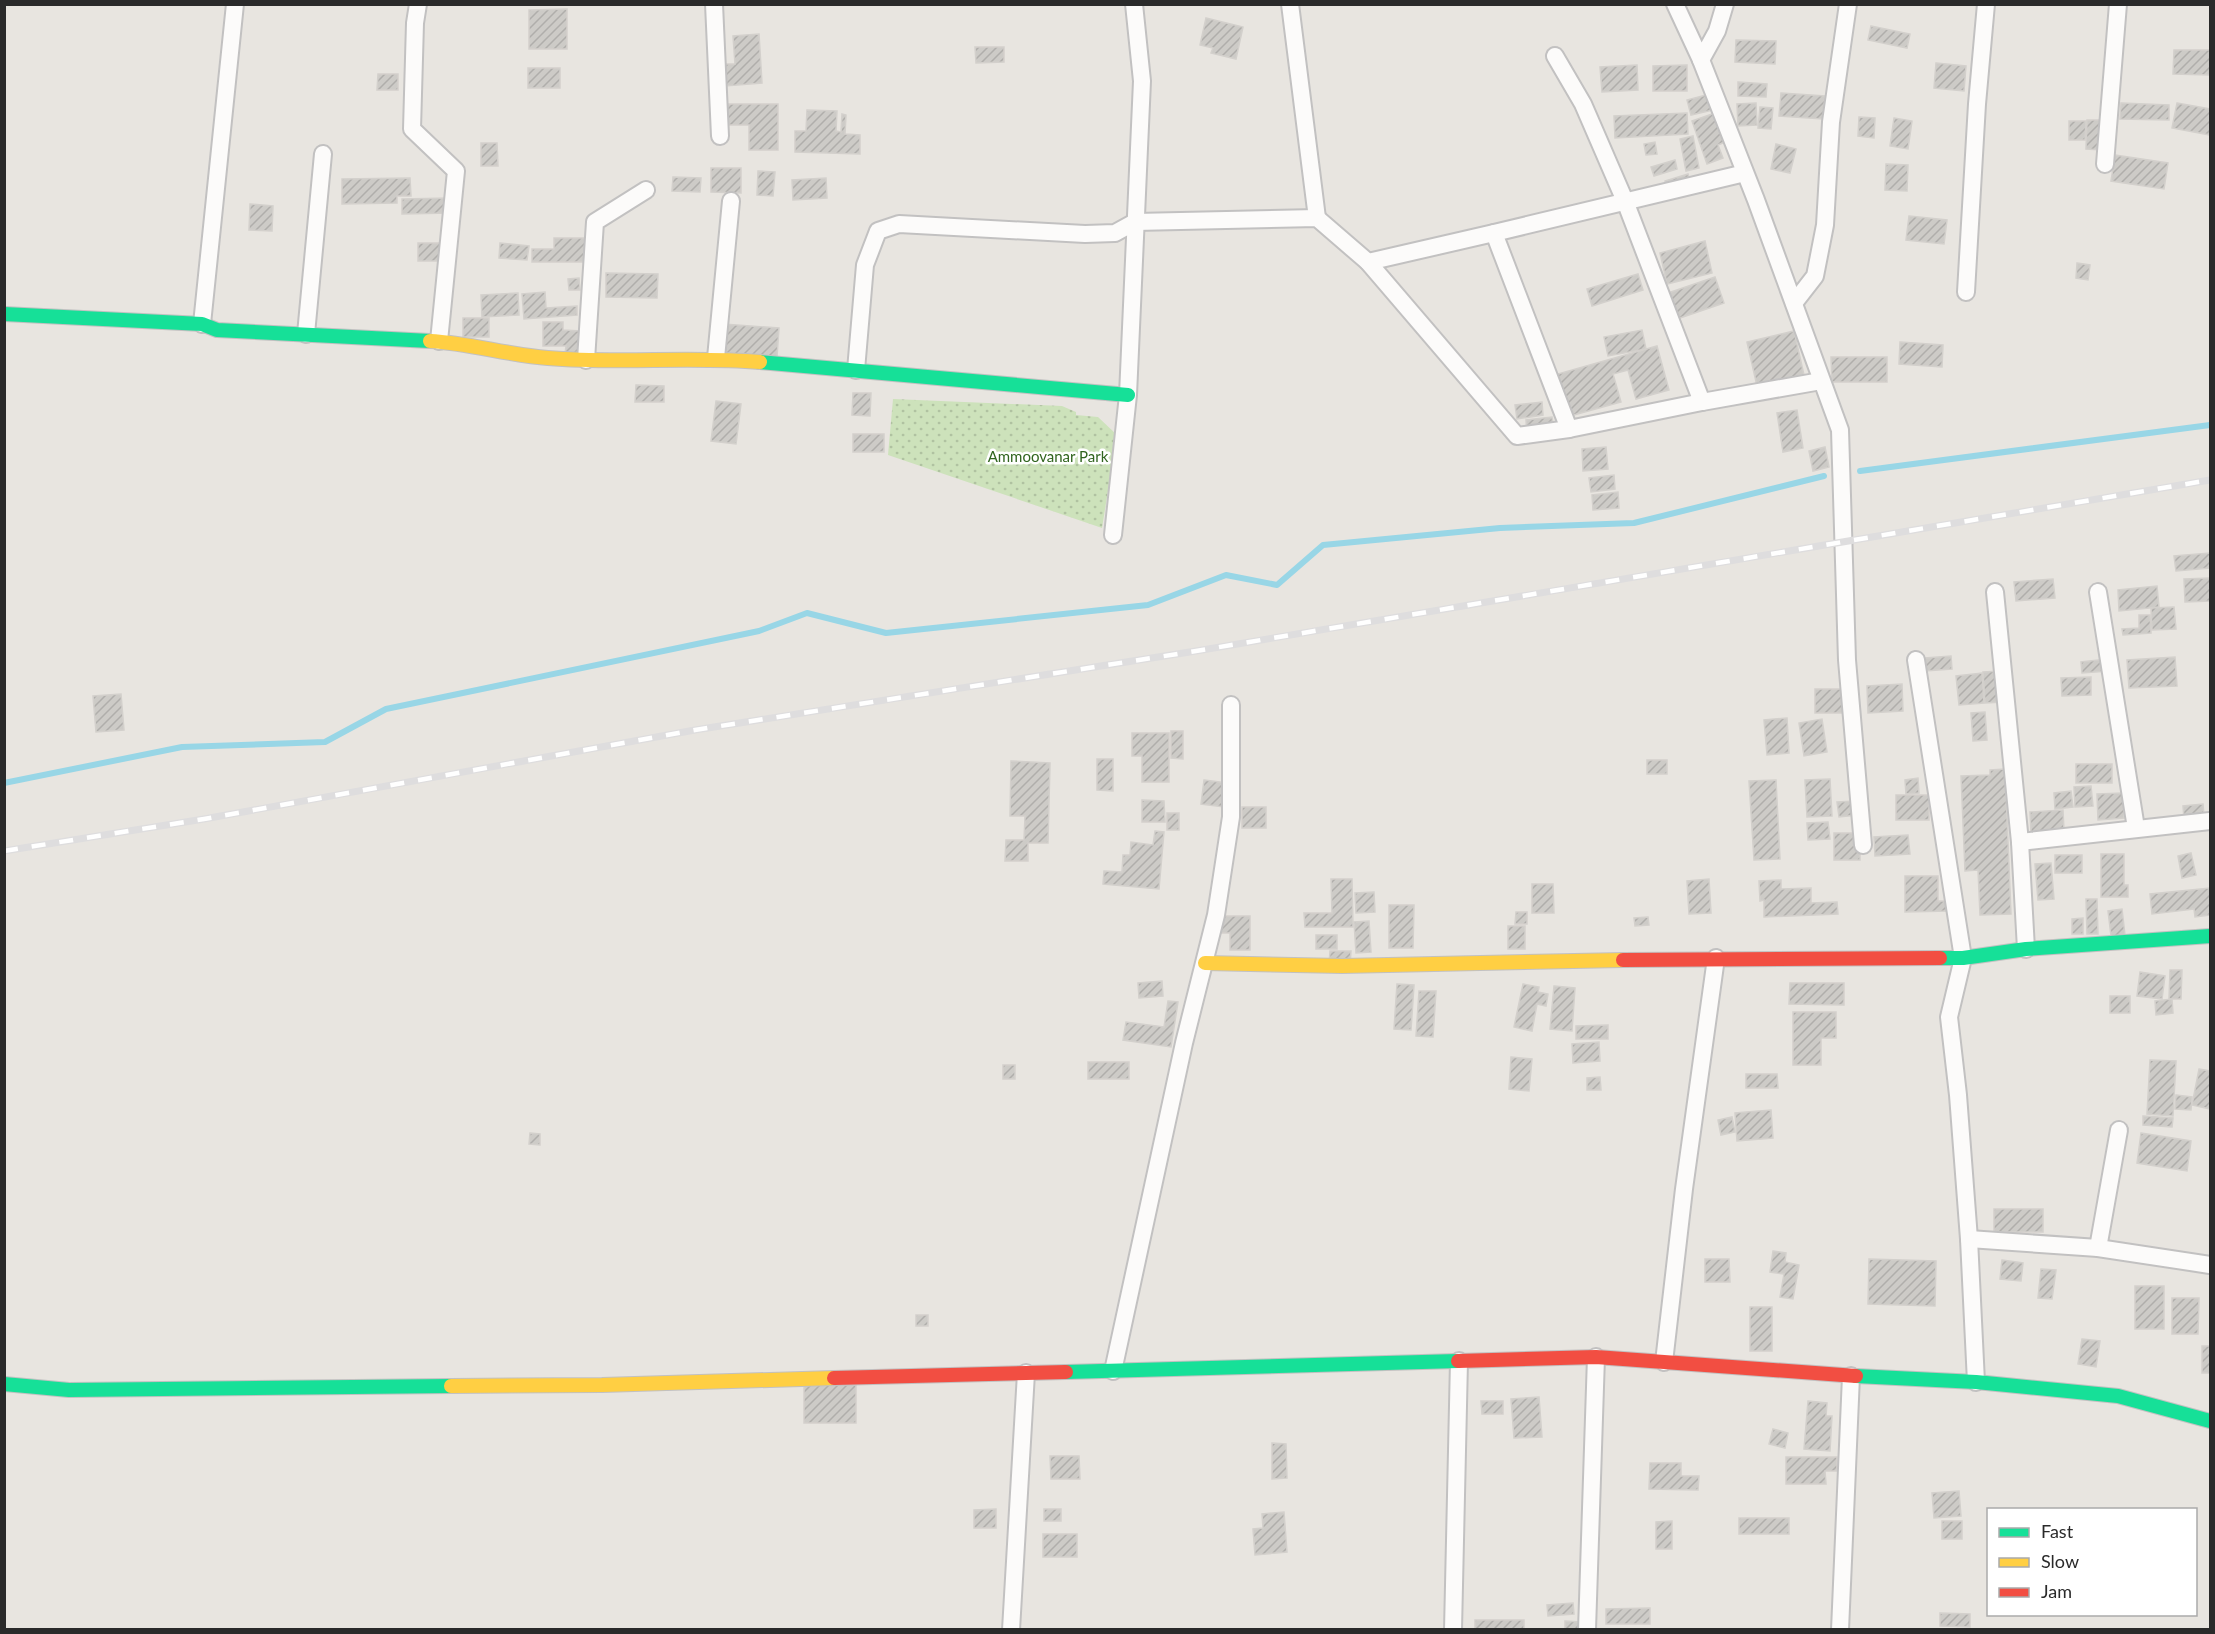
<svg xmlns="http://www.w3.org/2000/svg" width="2215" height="1634" viewBox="0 0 2215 1634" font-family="Lato,sans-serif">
<defs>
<pattern id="park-dots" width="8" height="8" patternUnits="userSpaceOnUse" patternTransform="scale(1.5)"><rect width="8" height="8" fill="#cde2bb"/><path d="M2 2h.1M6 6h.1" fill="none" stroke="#b0c2a1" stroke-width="1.8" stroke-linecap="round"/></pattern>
<pattern id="building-hatch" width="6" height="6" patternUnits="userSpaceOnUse" patternTransform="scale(1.5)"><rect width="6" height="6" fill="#cdcbc7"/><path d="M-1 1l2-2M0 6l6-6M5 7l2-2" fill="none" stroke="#b0aeab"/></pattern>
</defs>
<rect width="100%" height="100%" fill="#e8e5e0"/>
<path fill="url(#park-dots)" d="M893,399L1062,406L1076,412V415L1098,417L1117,435L1102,528L888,455Z"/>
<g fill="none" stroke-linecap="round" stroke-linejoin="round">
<g stroke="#98d6e6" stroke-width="6">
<path d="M1860,471L2210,425"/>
<path d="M4,783L182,747L325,742L386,709L759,631L807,613L886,633L1148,605L1226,575L1277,585L1323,545L1500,528L1634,523L1824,476"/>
</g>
</g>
<g fill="url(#building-hatch)" stroke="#d3d0cc" stroke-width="1.5">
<path d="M567,9V49H529V10Z"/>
<path d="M1206,18L1243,27L1236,59L1211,53L1213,48L1200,45Z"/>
<path d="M1871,26L1910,34L1907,48L1868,40Z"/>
<path d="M759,34L762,83L725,86L724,64H735L733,36Z"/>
<path d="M1736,40L1776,41L1775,64L1735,62Z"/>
<path d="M975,47H1004V62L976,63Z"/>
<path d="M2174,50H2210V75L2173,74Z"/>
<path d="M1936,63L1966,66L1964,91L1934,88Z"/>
<path d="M1637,65L1638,90L1602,92L1600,67Z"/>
<path d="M1687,65V91H1653V66Z"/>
<rect x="528" y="68" width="32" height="20"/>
<path d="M378,74H398V90H377Z"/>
<path d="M1738,82L1767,84L1766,97L1738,96Z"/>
<path d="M1781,93L1825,96L1823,119L1779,116Z"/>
<path d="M1710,94L1713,110L1691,115L1687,100Z"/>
<path d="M1756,103L1757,125L1738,126L1737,104Z"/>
<path d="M2121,103L2169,105V120L2120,119Z"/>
<path d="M2177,103L2210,109V135L2172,128Z"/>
<path d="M723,104H778V150H749V125H723Z"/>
<path d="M1760,107L1773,108L1771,129L1758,128Z"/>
<path d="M807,110L837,111L836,131L841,132L842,114L846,115L845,134L860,135V154L795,152V131H806Z"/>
<path d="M1687,113L1688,134L1615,138L1614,116Z"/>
<path d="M1715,113L1725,142L1718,145L1723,158L1707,164L1692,121Z"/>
<path d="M1859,117L1875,118L1874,138L1858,136Z"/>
<path d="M1894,118L1912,121L1908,149L1890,146Z"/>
<path d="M2087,120H2103L2102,150L2086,149Z"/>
<path d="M2069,121H2086L2085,140H2069Z"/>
<path d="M1693,136L1699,168L1686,171L1680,139Z"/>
<path d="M1655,142L1657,154L1646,155L1644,144Z"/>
<path d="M481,143H497L498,166H481Z"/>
<path d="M1776,144L1796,149L1790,173L1771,169Z"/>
<path d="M2115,155L2168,163L2164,189L2111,181Z"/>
<path d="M1675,160L1677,169L1654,176L1651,167Z"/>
<path d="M1886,164L1908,165L1907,191L1885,190Z"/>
<path d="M711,168H741V193L711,192Z"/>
<path d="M758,171L775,172L773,196L757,195Z"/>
<path d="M1688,174L1690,183L1667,190L1665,181Z"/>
<path d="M673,177L701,178L700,192L672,191Z"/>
<path d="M410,178L411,196H397V203L342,204V179Z"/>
<path d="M826,178L827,198L793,200L792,180Z"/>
<path d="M450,198V213L402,214V199Z"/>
<path d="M250,204L273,206L272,231L249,230Z"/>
<path d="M1909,216L1947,220L1944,244L1906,240Z"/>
<path d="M554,238H586L587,262H532V249H554Z"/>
<path d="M1705,241L1712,273L1667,284L1660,253Z"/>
<rect x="418" y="243" width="29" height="18"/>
<path d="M500,243L529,246L527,260L499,258Z"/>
<path d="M2077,263L2090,265L2088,280L2076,278Z"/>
<path d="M606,273L658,274L657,298L606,297Z"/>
<path d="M1638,274L1643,290L1592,306L1587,289Z"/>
<path d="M1715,277L1724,303L1677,319L1668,293Z"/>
<path d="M579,278L580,290H569L568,279Z"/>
<path d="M545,292L546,308L577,306V315L524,319L522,294Z"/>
<path d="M518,293L519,315L482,317L481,295Z"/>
<rect x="463" y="318" width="26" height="19"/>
<path d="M543,322H563V330L581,331V354H565L566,346H543Z"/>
<path d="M723,324L779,328L777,357L721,353Z"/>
<path d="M1642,330L1646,349L1608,356L1604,337Z"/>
<path d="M1794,331L1804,375L1757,386L1747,342Z"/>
<path d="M1900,342L1943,345L1942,367L1899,364Z"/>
<path d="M1657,346L1669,390L1636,399L1628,370L1613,374L1621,402L1570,416L1558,374Z"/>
<path d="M1831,357H1887V382H1832Z"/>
<path d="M636,385L664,386V402H635Z"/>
<path d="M853,393H871L870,416L852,415Z"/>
<path d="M716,401L741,404L736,444L711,441Z"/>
<path d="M1542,402L1543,415L1517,419L1515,405Z"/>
<path d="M1797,410L1803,448L1783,452L1777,413Z"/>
<path d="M1552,417L1554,430L1527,433L1526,420Z"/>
<rect x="853" y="434" width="31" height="18"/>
<path d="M1606,447L1608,469L1583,471L1582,449Z"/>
<path d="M1825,447L1829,467L1813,471L1809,451Z"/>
<path d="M1614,475L1615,489L1591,492L1589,478Z"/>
<path d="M1618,492L1619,508L1593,510L1592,495Z"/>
<path d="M2210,553V568L2176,571L2174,556Z"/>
<path d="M2210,578V601L2185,602L2184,579Z"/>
<path d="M2053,579L2055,598L2016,601L2014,582Z"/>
<path d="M2157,586L2159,607L2119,611L2118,590Z"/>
<path d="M2174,607L2176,629L2152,630L2151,608Z"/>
<path d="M2139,615H2150L2151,633L2123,635L2122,629L2139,628Z"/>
<path d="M1951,656L1952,669L1925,671V658Z"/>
<path d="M2175,657L2177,686L2129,688L2127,660Z"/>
<path d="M2107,659L2108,671L2082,673L2081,662Z"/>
<path d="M2002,671L2004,702L1985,703L1983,672Z"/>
<path d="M1982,673L1984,703L1959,705L1956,676Z"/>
<path d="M2091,677V695L2062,696L2061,678Z"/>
<path d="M1902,684L1903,711L1868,713L1867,686Z"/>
<path d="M1815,689H1843L1844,713H1815Z"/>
<path d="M121,694L124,730L96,732L93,696Z"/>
<path d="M1985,712L1987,740L1973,741L1971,713Z"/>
<path d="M1787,718L1789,753L1767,755L1764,720Z"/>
<path d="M1822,719L1827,752L1804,756L1799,723Z"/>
<path d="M1171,731H1183V759L1171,758Z"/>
<path d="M1132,733H1169V782H1142V756H1132Z"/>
<path d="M1097,759H1113V791L1097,790Z"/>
<rect x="1647" y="760" width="20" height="14"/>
<path d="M1011,761L1050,763L1048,843H1028V861H1005L1006,840H1024L1025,816H1010Z"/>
<rect x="2076" y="764" width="36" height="19"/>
<path d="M2005,769L2011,914L1980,915L1978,870L1965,871L1961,776L1990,775V770Z"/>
<path d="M1918,778L1919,793L1906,794L1905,780Z"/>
<path d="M1830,779L1832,816L1807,817L1805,780Z"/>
<path d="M1204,780L1227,783L1224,807L1201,804Z"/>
<path d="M1776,780L1780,859L1754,860L1749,781Z"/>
<path d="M2091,786L2093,806L2075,807L2074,787Z"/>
<path d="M2071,791L2073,807L2055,809L2054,793Z"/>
<path d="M2123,793L2124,818L2098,820L2097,794Z"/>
<rect x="1896" y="795" width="33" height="25"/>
<path d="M1142,800L1164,801L1165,822H1142Z"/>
<path d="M1856,801L1857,815L1839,817L1837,802Z"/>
<path d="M2203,804L2204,816L2184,818L2183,806Z"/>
<rect x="1242" y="807" width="24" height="21"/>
<path d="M2063,810L2064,831L2031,833L2030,812Z"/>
<rect x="1167" y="813" width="12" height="17"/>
<path d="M1828,822L1830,839L1808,840L1807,823Z"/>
<path d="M1155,831L1164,832L1159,889L1103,884L1104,871L1122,872L1123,855H1130L1131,842L1153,845Z"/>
<rect x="1834" y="833" width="26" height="27"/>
<path d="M1908,835L1910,854L1875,856L1874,837Z"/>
<path d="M2191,853L2196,875L2182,878L2178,856Z"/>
<path d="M2101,854H2124V885H2128V897H2101Z"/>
<rect x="2055" y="855" width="27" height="18"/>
<path d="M2051,863L2054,899L2038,900L2035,864Z"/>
<path d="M1905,876H1938V901H1949V911L1905,912Z"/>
<path d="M1331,879H1352L1353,927H1305L1304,913H1332Z"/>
<path d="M1709,879L1711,913L1689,914L1687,881Z"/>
<path d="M1781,880V889L1811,888V903L1837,902L1838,914L1764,917V900L1760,901L1759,881Z"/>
<path d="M1532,884H1553L1554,913H1532Z"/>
<path d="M2210,888V915L2195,917L2194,909L2152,914L2150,894Z"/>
<path d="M1374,892L1375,912L1356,913L1355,893Z"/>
<path d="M2086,899H2097L2098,934H2087Z"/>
<path d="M1389,905H1414L1413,948H1389Z"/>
<path d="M2122,909L2125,935L2111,936L2108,911Z"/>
<path d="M1516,912H1527V924H1515Z"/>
<path d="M1220,916H1250V950H1230V933H1220Z"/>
<path d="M1648,917L1649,925L1635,926L1634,918Z"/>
<path d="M2083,918V934H2072V919Z"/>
<path d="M1369,921L1371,952L1356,953L1354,922Z"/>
<rect x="1508" y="926" width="17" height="23"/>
<rect x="1316" y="935" width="21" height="14"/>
<path d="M1330,951H1351L1350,965H1329Z"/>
<path d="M2170,970H2182L2181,999H2169Z"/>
<path d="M2140,972L2165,976L2162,999L2137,996Z"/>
<path d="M1162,981L1163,996L1139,998L1138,983Z"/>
<path d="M1790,983H1844V1005L1789,1004Z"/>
<path d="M1397,984L1414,985L1411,1030L1394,1029Z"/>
<path d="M1523,984L1539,987L1538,992L1548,994L1546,1006L1537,1004L1532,1031L1514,1027Z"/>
<path d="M1554,986L1575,988L1572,1031L1550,1029Z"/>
<path d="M1419,991H1436L1433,1037L1416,1036Z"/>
<rect x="2110" y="996" width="20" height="17"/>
<path d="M2172,999L2173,1013L2156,1015L2155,1001Z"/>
<path d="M1168,1001L1178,1002L1171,1047L1123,1040L1126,1022L1164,1027Z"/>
<path d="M1793,1012H1836V1038H1821V1065H1793Z"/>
<path d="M1608,1025V1039H1576V1026Z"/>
<path d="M1599,1042L1600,1061L1573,1063L1572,1044Z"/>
<path d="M1511,1057L1532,1059L1529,1091L1509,1089Z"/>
<path d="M2150,1060L2176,1061L2173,1116L2147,1114Z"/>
<rect x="1088" y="1062" width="41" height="17"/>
<rect x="1003" y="1065" width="12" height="14"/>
<path d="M2199,1069L2210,1071V1109L2192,1105Z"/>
<path d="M1746,1074H1777L1778,1088H1746Z"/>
<path d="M1600,1077L1601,1090H1587V1078Z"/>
<path d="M2176,1095L2192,1097L2191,1110L2175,1109Z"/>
<path d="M1771,1110L1773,1138L1737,1141L1735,1113Z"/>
<path d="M2143,1116L2173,1118L2172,1127L2143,1125Z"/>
<path d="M1732,1117L1735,1132L1721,1135L1718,1120Z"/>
<path d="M530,1133L540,1134V1145L529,1144Z"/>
<path d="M2141,1133L2191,1141L2187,1171L2137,1163Z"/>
<rect x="1994" y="1209" width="49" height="23"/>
<path d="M1773,1251L1786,1253L1785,1262L1799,1265L1793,1299L1780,1297L1784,1274L1770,1272Z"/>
<path d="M1705,1259H1729L1730,1282H1705Z"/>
<path d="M1869,1259L1936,1261L1935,1306L1868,1304Z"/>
<path d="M2002,1260L2023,1263L2021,1281L2000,1279Z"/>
<path d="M2041,1269L2056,1270L2052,1299L2038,1298Z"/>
<rect x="2135" y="1286" width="29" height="43"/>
<path d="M2172,1298H2199L2198,1334H2172Z"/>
<rect x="1750" y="1307" width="22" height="44"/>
<rect x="916" y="1315" width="12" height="11"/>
<path d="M2082,1339L2100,1341L2096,1367L2078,1364Z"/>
<rect x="2202" y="1346" width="8" height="27"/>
<path d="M804,1384L856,1385V1423H804Z"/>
<path d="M1539,1397L1542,1437L1514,1438L1511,1399Z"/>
<path d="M1481,1401H1503V1414H1482Z"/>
<path d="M1808,1401L1827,1403L1826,1416H1832L1830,1451L1804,1449Z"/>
<path d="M1773,1429L1788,1433L1785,1448L1769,1444Z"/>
<path d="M1272,1443L1286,1444L1287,1478L1272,1479Z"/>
<path d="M1050,1456H1079L1080,1479H1051Z"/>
<path d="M1786,1457H1837V1471H1825L1826,1484H1786Z"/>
<path d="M1650,1463H1681V1476H1699L1698,1490L1649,1489Z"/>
<path d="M1959,1491L1961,1516L1934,1518L1932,1493Z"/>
<path d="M996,1509V1528H974V1510Z"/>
<rect x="1044" y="1509" width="17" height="12"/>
<path d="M1284,1512L1287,1552L1255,1555L1253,1529L1263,1528L1262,1514Z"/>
<rect x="1739" y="1518" width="50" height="16"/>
<path d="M1672,1521V1549H1656V1522Z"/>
<rect x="1942" y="1521" width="20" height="18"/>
<rect x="1043" y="1534" width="34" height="23"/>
<path d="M1573,1603L1574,1614L1548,1616L1547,1605Z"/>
<path d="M1650,1608V1624H1606V1609Z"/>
<path d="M1940,1613L1970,1614V1627L1940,1626Z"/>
<rect x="1475" y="1620" width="49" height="10"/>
<path d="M1565,1621L1581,1622V1630H1565Z"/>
</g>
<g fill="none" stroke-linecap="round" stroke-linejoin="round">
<defs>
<g id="street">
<path d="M418,4L415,23L412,129L456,171L439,341"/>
<path d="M714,4L720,136"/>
<path d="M1290,4L1317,218"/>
<path d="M1675,4L1701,60L1717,31L1725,4"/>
<path d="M1555,56L1583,104L1625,201L1702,402"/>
<path d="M1701,60L1756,200L1840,430L1847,660L1863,845"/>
<path d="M2105,164L2118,4"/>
<path d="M1745,173L1494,233L1569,429L1702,402L1821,381"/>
<path d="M1368,262L1517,436L1569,429"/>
<path d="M1966,292L1977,104L1986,4"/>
<path d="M1794,303L1815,276L1825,225L1831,122L1848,4"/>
<path d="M202,324L235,4"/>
<path d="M306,334L323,154"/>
<path d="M716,358L731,201"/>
<path d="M586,360L595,222L646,190"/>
<path d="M856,370L865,265L878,231L899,224L1085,234L1115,233L1135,222L1317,218L1368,262L1494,233"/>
<path d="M1113,535L1128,395L1142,81L1134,4"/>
<path d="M1995,592L2020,842L2026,949"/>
<path d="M2098,592L2136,828"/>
<path d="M1916,660L1963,958L1949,1017L1958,1095L1969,1239L1976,1382"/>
<path d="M2020,842L2210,821"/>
<path d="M1969,1239L2098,1248L2210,1265"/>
<path d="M2098,1248L2119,1130"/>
<path d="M1664,1362L1684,1189L1716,958"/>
<path d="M1113,1371L1184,1043L1216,915L1231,817V705"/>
<path d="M1011,1630L1026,1373"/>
<path d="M1453,1630L1459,1361"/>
<path d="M1587,1630L1596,1357"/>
<path d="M1840,1630L1851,1376"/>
</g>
<g id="fast">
<path d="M4,314L202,324L217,330L430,341"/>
<path d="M760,362L1128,395"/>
<path d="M1940,958H1963L2026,949L2210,936"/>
<path d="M1066,1372L1458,1361"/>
<path d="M1856,1376L1976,1382L2118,1396L2210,1421"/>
<path d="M4,1384L69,1390L451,1386"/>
</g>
<g id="slow">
<path d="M430,341C469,343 508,355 548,358C619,364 689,356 760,362"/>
<path d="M1205,963L1342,966L1623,960"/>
<path d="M451,1386L602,1385L834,1378"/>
</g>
<g id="jam">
<path d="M1623,960L1940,958"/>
<path d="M1458,1361L1596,1357L1856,1376"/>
<path d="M834,1378L1066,1372"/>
</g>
</defs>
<use href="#street" stroke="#c2c1c1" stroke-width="20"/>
<use href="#fast" stroke="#c2c1c1" stroke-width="16"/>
<use href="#slow" stroke="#c2c1c1" stroke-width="16"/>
<use href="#jam" stroke="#c2c1c1" stroke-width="16"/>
<use href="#street" stroke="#fcfbfa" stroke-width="16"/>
<use href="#fast" stroke="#16e098" stroke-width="14"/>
<use href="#slow" stroke="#ffcf43" stroke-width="14"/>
<use href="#jam" stroke="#f24e42" stroke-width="14"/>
<defs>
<path id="rail" d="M4,851L204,819L695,730L1196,651L2210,480"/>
</defs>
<use href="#rail" stroke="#deddde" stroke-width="7"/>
<use href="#rail" stroke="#fff" stroke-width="4.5" stroke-dasharray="14" stroke-linecap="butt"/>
</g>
<g text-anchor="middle" stroke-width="5" stroke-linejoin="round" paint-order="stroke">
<g font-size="15" fill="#30641e" stroke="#fff">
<text x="1048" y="462">Ammoovanar Park</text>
</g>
</g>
<rect width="2215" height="1634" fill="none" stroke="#2a2a2a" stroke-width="12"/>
<rect x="1987" y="1508" width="210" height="108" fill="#ffffff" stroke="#aaaaaa" stroke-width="1.5"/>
<rect x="1999" y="1528" width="30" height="9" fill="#16e098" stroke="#aaaaaa" stroke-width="1.5"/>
<text x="2041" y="1538" font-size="18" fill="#2a2a2a">Fast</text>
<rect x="1999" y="1558" width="30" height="9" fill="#ffcf43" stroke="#aaaaaa" stroke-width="1.5"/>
<text x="2041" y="1568" font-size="18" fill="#2a2a2a">Slow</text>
<rect x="1999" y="1588" width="30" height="9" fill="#f24e42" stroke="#aaaaaa" stroke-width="1.5"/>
<text x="2041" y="1598" font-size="18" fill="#2a2a2a">Jam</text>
</svg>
